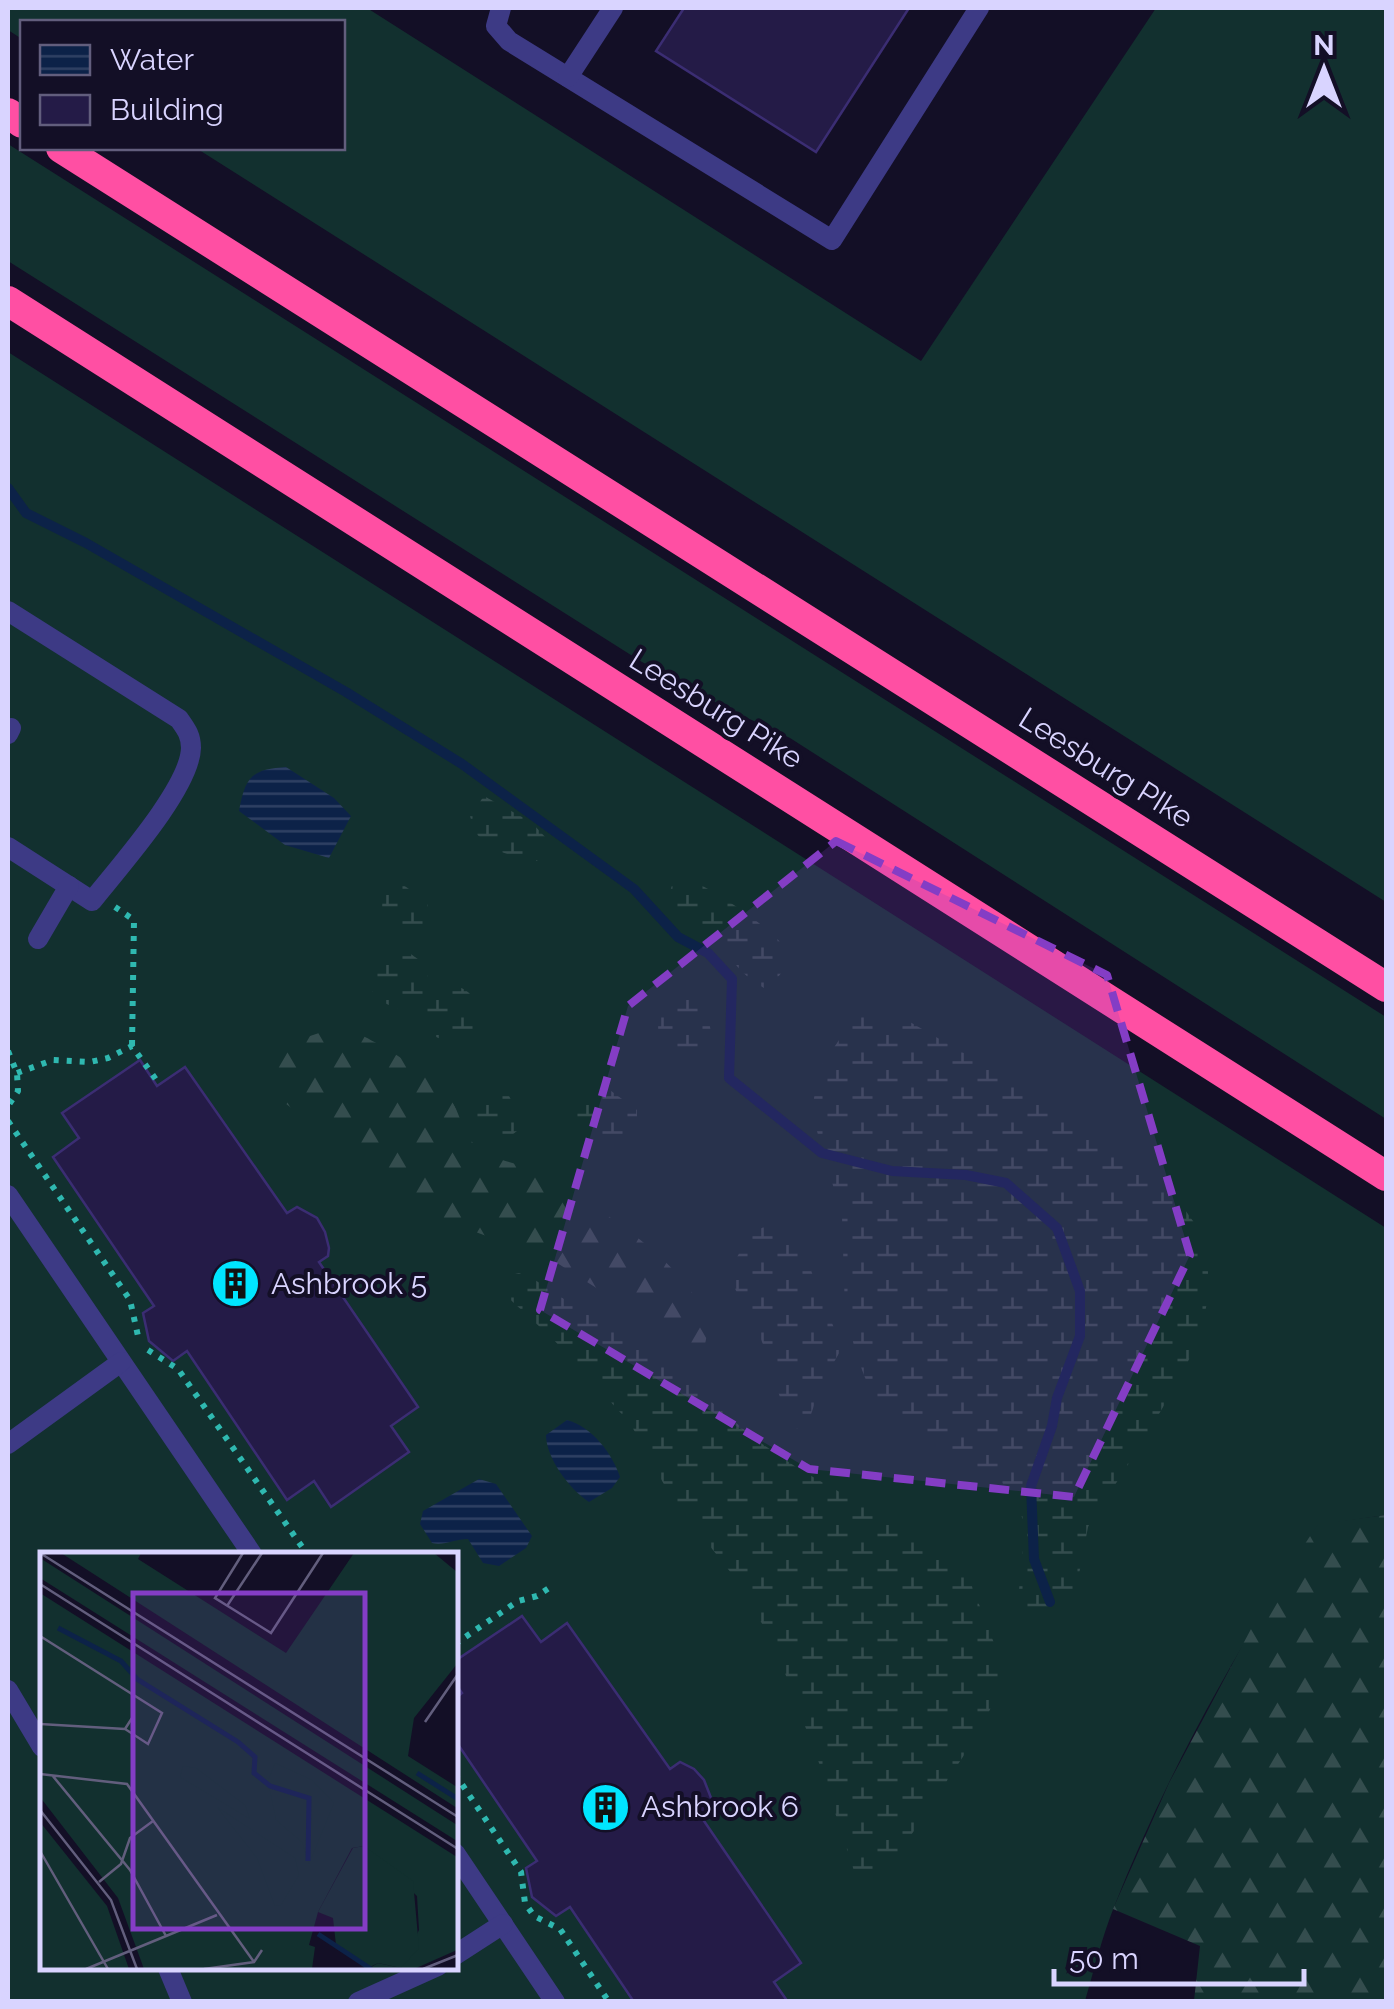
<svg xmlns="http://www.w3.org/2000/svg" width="1394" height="2009" viewBox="0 0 1394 2009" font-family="Raleway,sans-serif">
<defs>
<pattern id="forest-firs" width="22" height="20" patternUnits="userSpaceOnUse" patternTransform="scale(2.5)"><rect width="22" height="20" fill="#12302f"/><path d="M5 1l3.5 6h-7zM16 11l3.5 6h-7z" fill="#344d4e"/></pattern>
<pattern id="wetland-marsh" width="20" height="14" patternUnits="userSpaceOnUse" patternTransform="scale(2.5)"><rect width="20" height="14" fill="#12302f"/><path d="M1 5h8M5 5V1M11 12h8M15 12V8" fill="none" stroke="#344d4e"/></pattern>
<pattern id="water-rules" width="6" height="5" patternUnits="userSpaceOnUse" patternTransform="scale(2.5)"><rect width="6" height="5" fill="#0c2248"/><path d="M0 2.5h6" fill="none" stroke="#2f4163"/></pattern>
</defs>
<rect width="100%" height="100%" fill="#130f26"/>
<g fill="#12302f" fill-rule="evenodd">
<path d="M8,8H367L921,361L1156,8H1386V902L196,148H342V22H22V39L8,30Z"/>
<path d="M8,144L1386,1017V1119L790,738L726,708L642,662L8,261Z"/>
<path d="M8,352L1386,1228V1515L1318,1525C1239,1645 1167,1772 1114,1907C1102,1937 1094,1970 1085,2001H8ZM42,1554H455V1966H42Z"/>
</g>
<g fill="url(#forest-firs)">
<path d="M328,1030C335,1030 344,1030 351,1031C367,1035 438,1079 447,1092C459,1108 461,1132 476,1146C492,1161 514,1161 532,1170C581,1195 705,1271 707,1331C707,1338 704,1347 703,1354H687L663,1340L631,1310L554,1261L446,1221L282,1101L276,1082V1059L289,1043Z"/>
<path d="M1386,1515V2001H1194L1200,1946L1113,1909L1169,1783L1259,1614L1318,1524Z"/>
</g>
<g fill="url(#wetland-marsh)">
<path d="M484,796L531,822L548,840L544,857L532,863L496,850L475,833L470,816Z"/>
<path d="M399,882L426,901L433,920L426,933C394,937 372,919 387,886Z"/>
<path d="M673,882C680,882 689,881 696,883C714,890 780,933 785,950C791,967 777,980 764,988C745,978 737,965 722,950C704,931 680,922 667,901Z"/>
<path d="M408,952L422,962L429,980C465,987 484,989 473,1032C446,1048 428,1040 418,1011C357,1010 353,956 408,952Z"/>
<path d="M682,991C710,1004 722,1041 697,1062L685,1060L660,1042C655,1018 659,1000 682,991Z"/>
<path d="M870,1016L903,1018L1075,1117L1129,1158L1175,1196L1193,1221L1207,1254L1209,1292L1202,1328L1184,1371L1145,1438L1088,1527L1076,1590L1056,1619L1041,1622L1025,1616L1019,1590L1025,1527L1014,1492L986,1471L952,1459L892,1417L871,1393L857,1357L845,1311L842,1216L814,1121V1098L820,1068L854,1018Z"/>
<path d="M603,1085L637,1110V1121L627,1134L603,1139L576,1133C576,1105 575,1094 603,1085Z"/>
<path d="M494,1090L509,1096L517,1111V1131L503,1142L481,1132L473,1124L472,1104Z"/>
<path d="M769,1223L794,1228L842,1348L821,1385L806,1429H797C778,1405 775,1375 764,1347C755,1321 738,1300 729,1274C739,1251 748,1236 769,1223Z"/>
<path d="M519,1273L535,1280L680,1375L755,1439L799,1469L947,1553L972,1586L999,1656L1000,1689L978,1734L890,1867L868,1879L854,1871L819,1763L777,1652L743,1588L671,1497L630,1423L553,1339L503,1293V1277Z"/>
</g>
<g fill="url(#water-rules)">
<path d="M286,767L334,798L351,816L329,858L285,845L239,811C245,777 252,769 286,767Z"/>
<path d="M567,1420C592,1427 612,1453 620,1477L612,1488L589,1502C570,1490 546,1458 546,1435Z"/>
<path d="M479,1479L496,1484L532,1536L526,1548L499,1566L483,1563L468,1539C455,1539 444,1546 432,1543L420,1524L423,1511Z"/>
</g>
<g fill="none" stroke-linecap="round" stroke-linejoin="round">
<path stroke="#0c2248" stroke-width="10" d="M8,488L26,513L86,543L346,692L462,764L634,889L678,937L708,953L732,979L729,1078L822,1153L892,1171L966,1175L1006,1183L1057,1228L1080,1291V1336L1057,1398L1052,1426L1031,1486L1034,1559L1050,1602"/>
</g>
<g fill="#241b47" stroke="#3b2d73" stroke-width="2.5">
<path d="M684,8H909L816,152L656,51Z"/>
<path d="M140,1060L157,1086L185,1067L287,1213L297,1207L317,1218L325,1232L329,1248L328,1256L319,1262L418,1407L391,1426L409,1452L331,1507L314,1481L287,1500L187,1351L173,1361L149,1341L143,1313L154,1306L53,1157L79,1138L62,1113Z"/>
<path d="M522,1616L541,1642L567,1623L670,1769L680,1762L694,1769L704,1780L713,1803L712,1811L702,1818L801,1963L774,1982L788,2002H634L570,1907L556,1916L532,1897L526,1868L537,1861L455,1740V1699L462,1693L455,1683V1661Z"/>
</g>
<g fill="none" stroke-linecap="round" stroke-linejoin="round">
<g stroke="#2fb8b0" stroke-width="6" stroke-dasharray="5 8" stroke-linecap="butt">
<path d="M115,907L134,920L132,1046"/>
<path d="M8,1051L17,1073L18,1091L8,1106"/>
<path d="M17,1073L53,1060L90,1062L108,1058L132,1046L157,1081"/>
<path d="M8,1121L130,1300L138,1336"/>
<path d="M148,1350L178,1369L307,1554"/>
<path d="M455,1644L518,1601L537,1596L549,1588"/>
<path d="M455,1774L521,1872L525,1903L534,1916L560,1929L609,2002"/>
</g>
<g stroke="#3d3a85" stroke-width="20">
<path d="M501,8L496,26L509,41L832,240L979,8"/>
<path d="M568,77L613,8"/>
<path d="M8,611L179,719C186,729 191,735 191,748C190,788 118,868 92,901L8,847"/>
<path d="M8,734L11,728"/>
<path d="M38,939L69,886"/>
<path d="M8,1195L252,1554"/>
<path d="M8,1444L121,1362"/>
<path d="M8,1690L42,1747"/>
<path d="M455,1853L555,2002"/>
<path d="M455,1955L503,1924"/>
<path d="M167,1966L182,2002"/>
<path d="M358,2002L438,1966"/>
</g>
<g stroke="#ff4fa3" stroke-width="30">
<path d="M8,113L22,123"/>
<path d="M61,148L1386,987"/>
<path d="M8,301L1386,1176"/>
</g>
</g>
<path fill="#843dc5" fill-opacity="0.2" stroke="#843dc5" stroke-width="8" stroke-dasharray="20 12" stroke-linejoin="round" d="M836,841L1107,975L1190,1255L1074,1497L809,1469L540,1310L628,1006Z"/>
<defs>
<symbol id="building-disc" viewBox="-11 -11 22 22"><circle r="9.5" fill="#00e5ff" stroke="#130f26"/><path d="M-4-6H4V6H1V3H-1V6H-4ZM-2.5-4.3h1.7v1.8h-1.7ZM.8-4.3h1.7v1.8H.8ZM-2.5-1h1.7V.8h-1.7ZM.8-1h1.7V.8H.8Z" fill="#111"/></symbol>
</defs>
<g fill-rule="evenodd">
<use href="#building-disc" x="208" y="1256" width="55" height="55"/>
<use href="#building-disc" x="578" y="1780" width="55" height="55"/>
</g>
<g text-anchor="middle" stroke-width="8" stroke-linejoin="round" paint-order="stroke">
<g font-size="30" fill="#d9d4ff" stroke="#130f26">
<text transform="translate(716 709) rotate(32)" y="10">Leesburg Pike</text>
<text transform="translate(1106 768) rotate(32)" y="10">Leesburg PIke</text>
</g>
<g font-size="30" fill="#d9d4ff" stroke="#130f26" text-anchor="start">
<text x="271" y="1294">Ashbrook 5</text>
<text x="641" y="1817">Ashbrook 6</text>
</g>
</g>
<g transform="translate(40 1552)">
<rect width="418" height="418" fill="#130f26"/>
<path d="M21,1H101L98,7L246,101L314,1H394L417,20V112L374,166L368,204L417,235V256ZM0,6L417,273V289L0,26ZM0,41L417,305V398L374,417H328L338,411L361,416L379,378L377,344L324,294L312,296L278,360L269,393L275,395L272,417H104L78,346L0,245ZM0,270L67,354L89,417H0Z" fill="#12302f"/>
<path d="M143,214L156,216L205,253L210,267L140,225ZM324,294L373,329L379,396L361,416L338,411L326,417L296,393L293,366L278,360L313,296Z" fill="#12302f"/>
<path d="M235,211L272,228L294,251L269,312L262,290L236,268L228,229ZM177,255L255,306L259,323L241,353L235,354L217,306Z" fill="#12302f"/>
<path fill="none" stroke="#0c2248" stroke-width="5" d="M18,76L81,109L97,127L198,190L215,205L214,221L230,234L269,246L268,309M377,221L418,247M278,382L331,417"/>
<path fill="none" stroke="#625e7d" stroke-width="2.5" d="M0,1L418,265M203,1L175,46L231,81L283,1M0,32L418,297M187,54L222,1M0,84L122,161L108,192L85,177L94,163M385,170L418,122M0,172L85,177M0,222L87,232L214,410M12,223L90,318L126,384M0,258L71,348L97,417M0,299L68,417M59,330L81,312L90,286L113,269M46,417L177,363M164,417L214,410L222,398M383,417L418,403"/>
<path fill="#843dc5" fill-opacity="0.15" stroke="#843dc5" stroke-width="5" d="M93,41H325V377H93Z"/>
<rect width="418" height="418" fill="none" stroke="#d9d4ff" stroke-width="5"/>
</g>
<rect width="1394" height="2009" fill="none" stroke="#d9d4ff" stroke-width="20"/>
<rect x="20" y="20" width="325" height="130" fill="#130f26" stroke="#625e7d" stroke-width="2.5"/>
<rect x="40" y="45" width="50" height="30" fill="url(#water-rules)" stroke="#625e7d" stroke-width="2.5"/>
<text x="110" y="70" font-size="30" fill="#d9d4ff">Water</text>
<rect x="40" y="95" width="50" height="30" fill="#241b47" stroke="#625e7d" stroke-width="2.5"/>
<text x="110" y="120" font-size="30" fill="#d9d4ff">Building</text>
<g transform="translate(1324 70)" stroke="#130f26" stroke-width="8" paint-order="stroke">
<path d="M0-8L18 38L0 25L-18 38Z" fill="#d9d4ff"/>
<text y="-15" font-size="28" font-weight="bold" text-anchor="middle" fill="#d9d4ff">N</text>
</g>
<path d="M1054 1969v15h250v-15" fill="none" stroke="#d9d4ff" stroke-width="5"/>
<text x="1069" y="1969" font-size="30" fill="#d9d4ff" stroke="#130f26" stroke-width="8" paint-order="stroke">50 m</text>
</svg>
